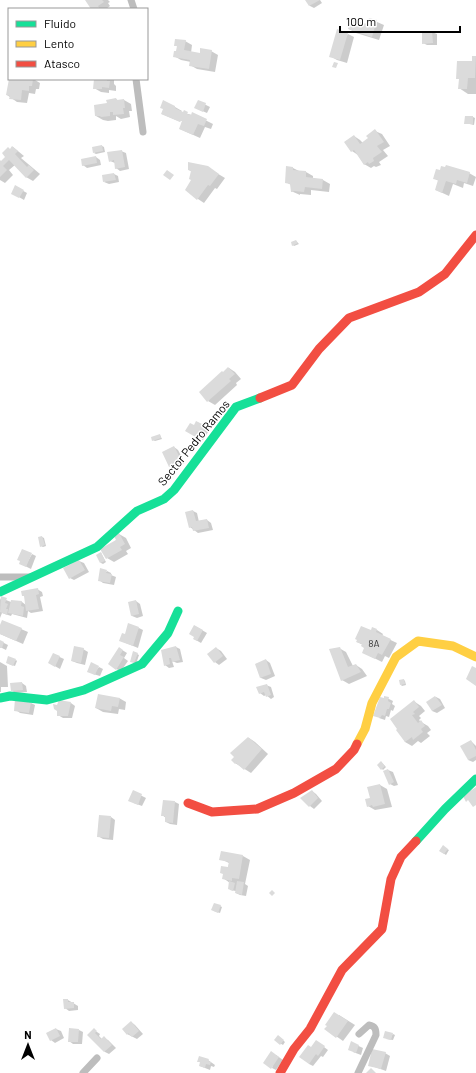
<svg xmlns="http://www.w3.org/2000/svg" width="476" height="1073" viewBox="0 0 476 1073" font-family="Barlow,sans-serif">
<rect width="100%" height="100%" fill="#fff"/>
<g fill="#0003" fill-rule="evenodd">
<path d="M86,0H108L110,2L108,3L110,6L106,9H91L92,8Z"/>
<path d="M307,0H320L322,3L314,8L310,6Z"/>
<path d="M370,19L384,25L379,40L356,33L349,29L368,25Z"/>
<path d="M423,32H432L437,34V45H427L423,43Z"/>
<path d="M348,34L354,37L347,63L337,60L330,56Z"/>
<path d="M185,41L192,45L191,53L201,54L211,51L218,55L215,72L197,69L190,65L191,62L181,60L174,56L177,52L178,47L175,45Z"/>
<path d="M473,57H476V94H468L459,88L460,80L458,78L473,62Z"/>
<path d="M10,79H35V80L40,83L39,89H36L35,94L29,93L27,103L17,102L7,95Z"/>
<path d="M95,79H114V84L116,86V91L109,90V93L101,92L94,88Z"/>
<path d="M116,99L119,101L124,100L131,104L132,111H129L130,117L121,119L116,116V120L108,121L103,120L96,116L108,104Z"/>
<path d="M198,101L210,107L207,113L200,110Z"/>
<path d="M175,107L182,111L181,112L192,115L193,114L213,124L211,129L205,127L200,138L180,129L183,123L162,114ZM176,119L183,121V123Z"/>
<path d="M473,117L475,118L474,125L465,123Z"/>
<path d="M375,131L382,134L390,146L383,150L388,156L379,162L381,165L376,167L374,166L371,168L364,164L358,155L352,151L345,142L354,136L360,140L363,143L370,138Z"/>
<path d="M102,146L104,147L105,152L96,154L94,153Z"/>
<path d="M13,147L24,156L21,158L40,174L33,181L26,177L15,165L9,170L13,175L5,183L0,180V161L2,162L7,157Z"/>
<path d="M121,151L126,153L129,169L120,171L116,168L115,163L110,161Z"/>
<path d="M96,157L100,160L101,165L87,168L83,165Z"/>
<path d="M293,168L299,171L306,172L313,176V179L323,180L330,184L329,192L311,190V195L300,194V195L291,191V185L286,182Z"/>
<path d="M189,170L215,172L225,178L217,189L215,188L204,203L198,199L192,180V172Z"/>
<path d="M469,173L476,177L473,186L464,183L463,188L453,184L449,196L436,190L439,181L435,179Z"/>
<path d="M114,174L118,176L119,182L109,184L104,182Z"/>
<path d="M16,187L27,193L24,200L12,193Z"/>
<path d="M296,241L299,244L294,246L293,245Z"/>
<path d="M229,368L235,372L241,379L236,383L237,385L215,405L208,401L224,373Z"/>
<path d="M197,422L210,429L203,440L187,431L194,426Z"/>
<path d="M160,435L162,439L155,441L153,440Z"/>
<path d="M174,447L178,450L185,463L174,468L170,466Z"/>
<path d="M193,511L197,513L199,522L207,520L211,523L213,530L198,533L190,527Z"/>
<path d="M119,534L126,538L131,548L126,551L128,554L114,562L107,558Z"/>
<path d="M42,537L44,538L46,546L43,547L41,546Z"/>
<path d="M101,553L106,562L103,564L101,563Z"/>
<path d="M32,554L36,556L31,569L25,566Z"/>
<path d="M79,561L84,563L89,572L74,580L70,578Z"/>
<path d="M107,571L111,573V575L116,577L114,585L103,583L99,580Z"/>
<path d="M37,589L42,592L43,596L40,597L43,611L31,613L28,611L27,618L12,614L11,616L2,613L0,618V600L1,598L11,602H22L26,605L25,597L23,595Z"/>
<path d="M136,601L140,604L143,616L137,618L132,616Z"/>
<path d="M195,626L207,633L201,643L194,639Z"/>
<path d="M0,627L21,629L28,632L23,644L0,634Z"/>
<path d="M139,628L143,630L138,648L121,641L125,635Z"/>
<path d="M377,630L383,634L382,636L397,643L389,658L385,656L382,662L370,656L363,645L357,642L371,631Z"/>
<path d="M0,641L8,645L6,650L0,647Z"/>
<path d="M176,647L180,649L183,662L177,663L172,661L174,667L169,668L165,665L162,651Z"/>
<path d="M119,648L127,653L124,658L128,661L121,671L116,669Z"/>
<path d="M216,648L221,651L227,659L219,665L215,662Z"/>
<path d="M339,648L346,652L353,666L356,665L362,669L367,676L349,684L342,680Z"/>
<path d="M83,649L88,652L85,665L77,663L72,661Z"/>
<path d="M53,654L64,659L60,669L53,665Z"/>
<path d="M137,654L139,655L136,664L133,663Z"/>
<path d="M16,660L17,661L15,666L9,664Z"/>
<path d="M266,660L270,663L275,676L266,680L261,678L256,664Z"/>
<path d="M0,662L7,666L8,687H1V692H0Z"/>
<path d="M99,667L103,669L100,676L93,674Z"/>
<path d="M404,680L405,681L406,685L402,686L401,685Z"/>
<path d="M22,683L26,686L27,692L16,693L12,691Z"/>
<path d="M266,685L271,687L274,697L271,699L266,695L264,696L260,693Z"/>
<path d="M385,697L393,701L392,704L395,706L393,711L391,710L389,717L386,716L385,720L379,718Z"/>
<path d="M436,697L440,699L445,708L437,713L432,711Z"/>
<path d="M119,698L126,702L125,710L119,709L118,714L103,712L96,708Z"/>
<path d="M415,702L421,706L425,711L419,716L421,718L419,720L421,722L428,726L431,730L427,733L430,736L421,743L418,741L412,746L405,742L399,729Z"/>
<path d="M31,703L35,705L33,715L20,713L16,710Z"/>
<path d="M71,703L75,706L72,718H63L58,715L57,706Z"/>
<path d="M249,738L255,742L268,754L251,773L235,763Z"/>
<path d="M471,741L476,746V760L473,762L468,760Z"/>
<path d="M381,762L386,767L383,770L382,769Z"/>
<path d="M388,770L393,772L398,785L394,786L390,784Z"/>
<path d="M380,785L387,789L392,807L375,810L368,806Z"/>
<path d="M312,791L316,794L322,801L314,809L310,806Z"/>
<path d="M134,792L146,798L142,806L134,803Z"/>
<path d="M175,802L179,804L177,825L170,824L166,822V818L162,815Z"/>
<path d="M111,817L115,820L113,840L103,839L98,836Z"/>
<path d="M443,847L449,850L446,855L440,851Z"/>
<path d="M222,852L243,856L250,860L245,884L248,886L246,896L240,895L236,893V891L230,890V883L223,878L228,869L229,863L221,859Z"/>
<path d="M220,906L222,907L220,913L214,911Z"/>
<path d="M68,1000L78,1006V1010L69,1011L65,1008Z"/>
<path d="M339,1015L355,1025L343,1041L326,1029Z"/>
<path d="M131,1022L135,1025L143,1034L137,1039L127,1034Z"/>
<path d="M56,1029L61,1031L64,1038L55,1043L51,1040Z"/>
<path d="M79,1030L83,1032L82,1044H73L69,1041Z"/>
<path d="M94,1030L100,1034L99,1036L102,1039L104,1038L108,1040L116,1048L109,1054L105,1052L89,1035Z"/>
<path d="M393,1034L395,1035L393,1040L386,1039Z"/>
<path d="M278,1036L285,1042L283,1045L275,1040Z"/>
<path d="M352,1043L363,1048L361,1055L353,1052Z"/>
<path d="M320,1044L328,1050L323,1057L321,1056L313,1066L309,1064L311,1048Z"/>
<path d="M385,1053L390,1056L386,1071L369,1065Z"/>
<path d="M276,1055L283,1060L276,1070L272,1068Z"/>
<path d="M208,1060L215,1065L214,1067L211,1066L210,1070L200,1066L201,1063L198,1061Z"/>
</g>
<g fill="#dbdbdb">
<path d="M85,0H102L104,2L98,6L100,9H91Z"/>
<path d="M305,0H320L309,6Z"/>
<path d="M369,18L377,20L372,37L348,29L351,19L367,24Z"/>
<path d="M337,29L348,33L340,60L329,57Z"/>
<path d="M422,31H432L433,43L422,44Z"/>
<path d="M175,39L186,40L184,50L200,53V48L212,50L209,69L189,66L190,60L173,57L174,51H176L177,46H174Z"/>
<path d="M472,56H476L475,78H468L467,89H458L459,79H456L457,61H472Z"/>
<path d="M334,62L338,63L336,68L332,67Z"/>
<path d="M9,79H33L32,86H29V91L22,90L21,100L9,99L10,96L6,95Z"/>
<path d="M94,79H107V81H110L109,88L102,87V89H93Z"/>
<path d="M116,98L117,100L124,99L125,108H123L124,114L113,115V112H110V116L101,117L100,116H95L94,105L107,103L106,100Z"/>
<path d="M163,100L175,106V108L183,112L184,110L188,112L187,114L191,115L192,112L207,119L204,126L198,124L193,135L179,129L182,121H180V122L161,114L163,109L160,108Z"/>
<path d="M198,100L206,103L203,112L194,108Z"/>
<path d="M465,116H473V124H464Z"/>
<path d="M375,129L384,142L377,146L382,152L373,158L374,161L369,164L368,162L364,165L354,150L351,152L344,142L354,135L360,144L368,138L366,136Z"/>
<path d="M102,145L103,151L93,153L92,147Z"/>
<path d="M12,146L18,151L15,154L27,167L29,165L34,170L26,178L9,160L3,166L7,170L0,177V160L1,161L5,157L2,153L8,147L10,149Z"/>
<path d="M122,150L125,167L115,169L114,160L109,162L107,152Z"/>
<path d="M96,156L97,163L82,166L81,159Z"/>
<path d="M188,162L208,166L219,174L210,186L208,185L197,200L185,190L191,180L189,179L191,171L188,170Z"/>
<path d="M446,165L470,172L467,183L457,180L456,184L446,181L442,193L435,190L438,180L433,179L436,169L440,170L441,166L445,167Z"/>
<path d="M286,166L293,167V170L306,171V177L323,179L322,189L305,187L304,192L294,191L293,192H291L290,184L285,183Z"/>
<path d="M167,170L174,175L170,180L163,175Z"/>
<path d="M114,173L116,180L103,182L102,175Z"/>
<path d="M15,185L24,190L19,198L11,194Z"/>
<path d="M296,240L298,243L292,246L291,242Z"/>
<path d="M228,367L235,374L229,379L231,381L207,402L199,392L222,371L223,372Z"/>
<path d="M196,421L206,426L199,439L185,431L190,423L194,425Z"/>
<path d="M160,434L161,438L152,441L151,437Z"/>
<path d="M174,446L181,460L169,467L162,452Z"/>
<path d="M193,510L196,521L207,519L209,528L193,531L192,527L189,528L185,512Z"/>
<path d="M119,533L125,544L120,547L122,550L106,559L100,549L116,540L114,536Z"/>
<path d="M42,536L45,545L40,547L38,537Z"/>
<path d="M22,549L32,553L26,567L19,564L20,561L17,560Z"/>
<path d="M101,552L105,561L100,563L96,555Z"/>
<path d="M79,560L85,570L69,579L63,568Z"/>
<path d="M100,568L107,570L106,573L112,574L110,583L98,581Z"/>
<path d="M38,588L39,594L36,595L39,609L26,611L24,596H22L21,591Z"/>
<path d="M1,596L7,598L5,603L8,604L6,609H8L7,615L0,612Z"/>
<path d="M11,600L22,601L21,606L24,607L23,616L8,613Z"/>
<path d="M136,600L139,614L131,616L128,602Z"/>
<path d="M2,620L22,628L16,641L0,634V625Z"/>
<path d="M128,623L139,627L133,646L119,641L122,633L125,634Z"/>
<path d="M194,625L203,630L197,641L193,639L194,637L189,634Z"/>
<path d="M361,626L371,630L372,627L377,629L376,632L391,639L382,655L378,653L375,659L362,653L364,648L361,646L362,644L356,642L357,640L355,639Z"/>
<path d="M0,640L4,642L2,648H0Z"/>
<path d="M74,646L84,648L81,663L71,661Z"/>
<path d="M176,646L180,660L172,662L171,658H169L170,664L164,666L161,650Z"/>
<path d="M119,647L123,650L120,655L124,657L116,670L108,664Z"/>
<path d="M216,647L223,656L214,663L207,654Z"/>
<path d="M340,647L348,667L356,664L361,672L341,681L329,649Z"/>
<path d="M133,651L138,653L134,663L130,662Z"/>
<path d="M53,653L60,656L55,667L48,663Z"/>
<path d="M8,656L16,659L13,666L6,663Z"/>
<path d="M266,659L271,674L260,678L255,664Z"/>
<path d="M91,662L99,666L95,675L87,672Z"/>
<path d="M472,666L476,668V686L466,679Z"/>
<path d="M404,679L405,684L400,685L399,680Z"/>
<path d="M22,682L23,690L11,691L10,683Z"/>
<path d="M267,684L271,695L266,697L264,692L259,694L256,687Z"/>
<path d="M98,694L120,698L118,707L112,706L111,711L95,708Z"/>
<path d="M384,696L389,697L388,701L391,703L389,709H387L385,716L382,715L380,718L373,716L380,697L384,698Z"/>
<path d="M435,696L442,705L432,711L426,702Z"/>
<path d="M15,699L31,702L29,713L14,711Z"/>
<path d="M59,700L71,702L68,716H57V711L54,709L53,704L57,705Z"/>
<path d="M414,700L419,707L413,712L415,714L412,715L418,723L421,720L425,726L421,729L423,732L413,740L412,737L405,742L396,730L397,729L390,719Z"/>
<path d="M248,737L262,749L244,770L236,763L235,764L231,760L234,757L230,753Z"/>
<path d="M471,740L476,750V756L468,760L460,746Z"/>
<path d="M381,761L385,766L381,770L377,765Z"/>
<path d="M388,769L394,782L389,785L383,771Z"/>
<path d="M380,784L385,804L373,807L372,805L367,807L365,799L370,798L367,787Z"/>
<path d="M476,787V805L473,807L468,800L466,802L463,796Z"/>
<path d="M133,790L142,794L138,805L128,801Z"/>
<path d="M312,790L318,798L309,807L300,798Z"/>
<path d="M163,800L175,801L173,823L165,822V816H161Z"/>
<path d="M99,815L111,816L109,838L97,837Z"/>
<path d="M443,845L448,849L444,854L439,851Z"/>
<path d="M221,851L243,855L239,879L232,878V881L222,879L223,874L220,873L221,866L228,867L229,862L219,860Z"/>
<path d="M229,881L235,883L233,891L228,889Z"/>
<path d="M237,881L244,882L242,895L235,893Z"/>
<path d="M272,890L275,893L272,896L269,893Z"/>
<path d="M214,903L221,905L218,913L211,910Z"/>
<path d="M63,999H68V1002H74V1008L64,1009Z"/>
<path d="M334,1012L348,1021L336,1038L324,1029L327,1026L325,1025Z"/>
<path d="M131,1021L139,1031L132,1037L128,1033L127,1035L122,1029Z"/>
<path d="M56,1028L60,1036L50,1041L46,1033Z"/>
<path d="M69,1028L79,1029L78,1042H68Z"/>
<path d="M94,1028L97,1031L95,1033L101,1039L104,1036L112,1045L104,1052L87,1035Z"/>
<path d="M385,1031L393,1033L391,1040L383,1038Z"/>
<path d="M278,1035L284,1040L280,1045L274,1040Z"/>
<path d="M316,1040L325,1046L318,1056L316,1054L309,1064L299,1057L308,1045L311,1047Z"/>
<path d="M351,1041L359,1045L356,1053L348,1050Z"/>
<path d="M372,1049L386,1052L381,1069L368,1066Z"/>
<path d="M271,1051L279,1057L271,1069L263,1063Z"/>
<path d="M199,1056L209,1059L208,1061L211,1062L210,1065L206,1064L205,1068L199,1066L200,1062H197Z"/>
<path d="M371,1068L376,1073H366Z"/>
</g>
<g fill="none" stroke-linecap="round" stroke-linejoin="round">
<g stroke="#bdbdbd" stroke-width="7">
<path d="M131,0L134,9"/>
<path d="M136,79L143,132"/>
<path d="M0,577H30"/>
<path d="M83,1073L97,1058"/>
<path d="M358,1073L376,1035C376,1029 375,1026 369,1025L359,1034"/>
</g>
<g stroke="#16e098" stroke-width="9">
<path d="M0,592L97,547L137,511L164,499L174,490L236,407L260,398"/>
<path d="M0,698L10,696L47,700L84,690L142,664L168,633L178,611"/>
<path d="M416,841L445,809L476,779"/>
</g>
<path stroke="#ffcf43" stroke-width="9" d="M357,744L365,729L372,703L396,657L418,641L453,646L476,657"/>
<g stroke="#f24e42" stroke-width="9">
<path d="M260,398L292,385L319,349L349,318L419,292L445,274L476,235"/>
<path d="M188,803L212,812L257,809L294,793L336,769L354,750L357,744"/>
<path d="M280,1073L294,1049L310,1029L342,970L382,929L391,879L401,857L416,841"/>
</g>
</g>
<g text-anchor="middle" stroke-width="3" stroke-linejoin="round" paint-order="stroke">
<g font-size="10" fill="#373737">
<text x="374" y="647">8A</text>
</g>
<g font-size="12" fill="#000" stroke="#fff">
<text transform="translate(194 443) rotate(-51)" y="4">Sector Pedro Ramos</text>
</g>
</g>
<rect x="8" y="8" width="140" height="72" fill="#ffffff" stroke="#999999"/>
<rect x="16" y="21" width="20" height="6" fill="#16e098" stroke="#999999"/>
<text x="44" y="28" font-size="12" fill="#000000">Fluido</text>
<rect x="16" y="41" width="20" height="6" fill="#ffcf43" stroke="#999999"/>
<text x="44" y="48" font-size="12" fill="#000000">Lento</text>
<rect x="16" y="61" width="20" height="6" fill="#f24e42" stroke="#999999"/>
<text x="44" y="68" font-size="12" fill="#000000">Atasco</text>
<g transform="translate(28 1045)" stroke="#ffffff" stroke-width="3" paint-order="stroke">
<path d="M0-3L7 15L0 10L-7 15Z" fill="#000000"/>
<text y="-6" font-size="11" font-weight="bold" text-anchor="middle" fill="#000000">N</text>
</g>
<path d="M340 26v6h120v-6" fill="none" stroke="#000000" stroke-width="2"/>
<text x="346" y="26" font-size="12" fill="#000000" stroke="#ffffff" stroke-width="3" paint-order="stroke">100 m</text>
</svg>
